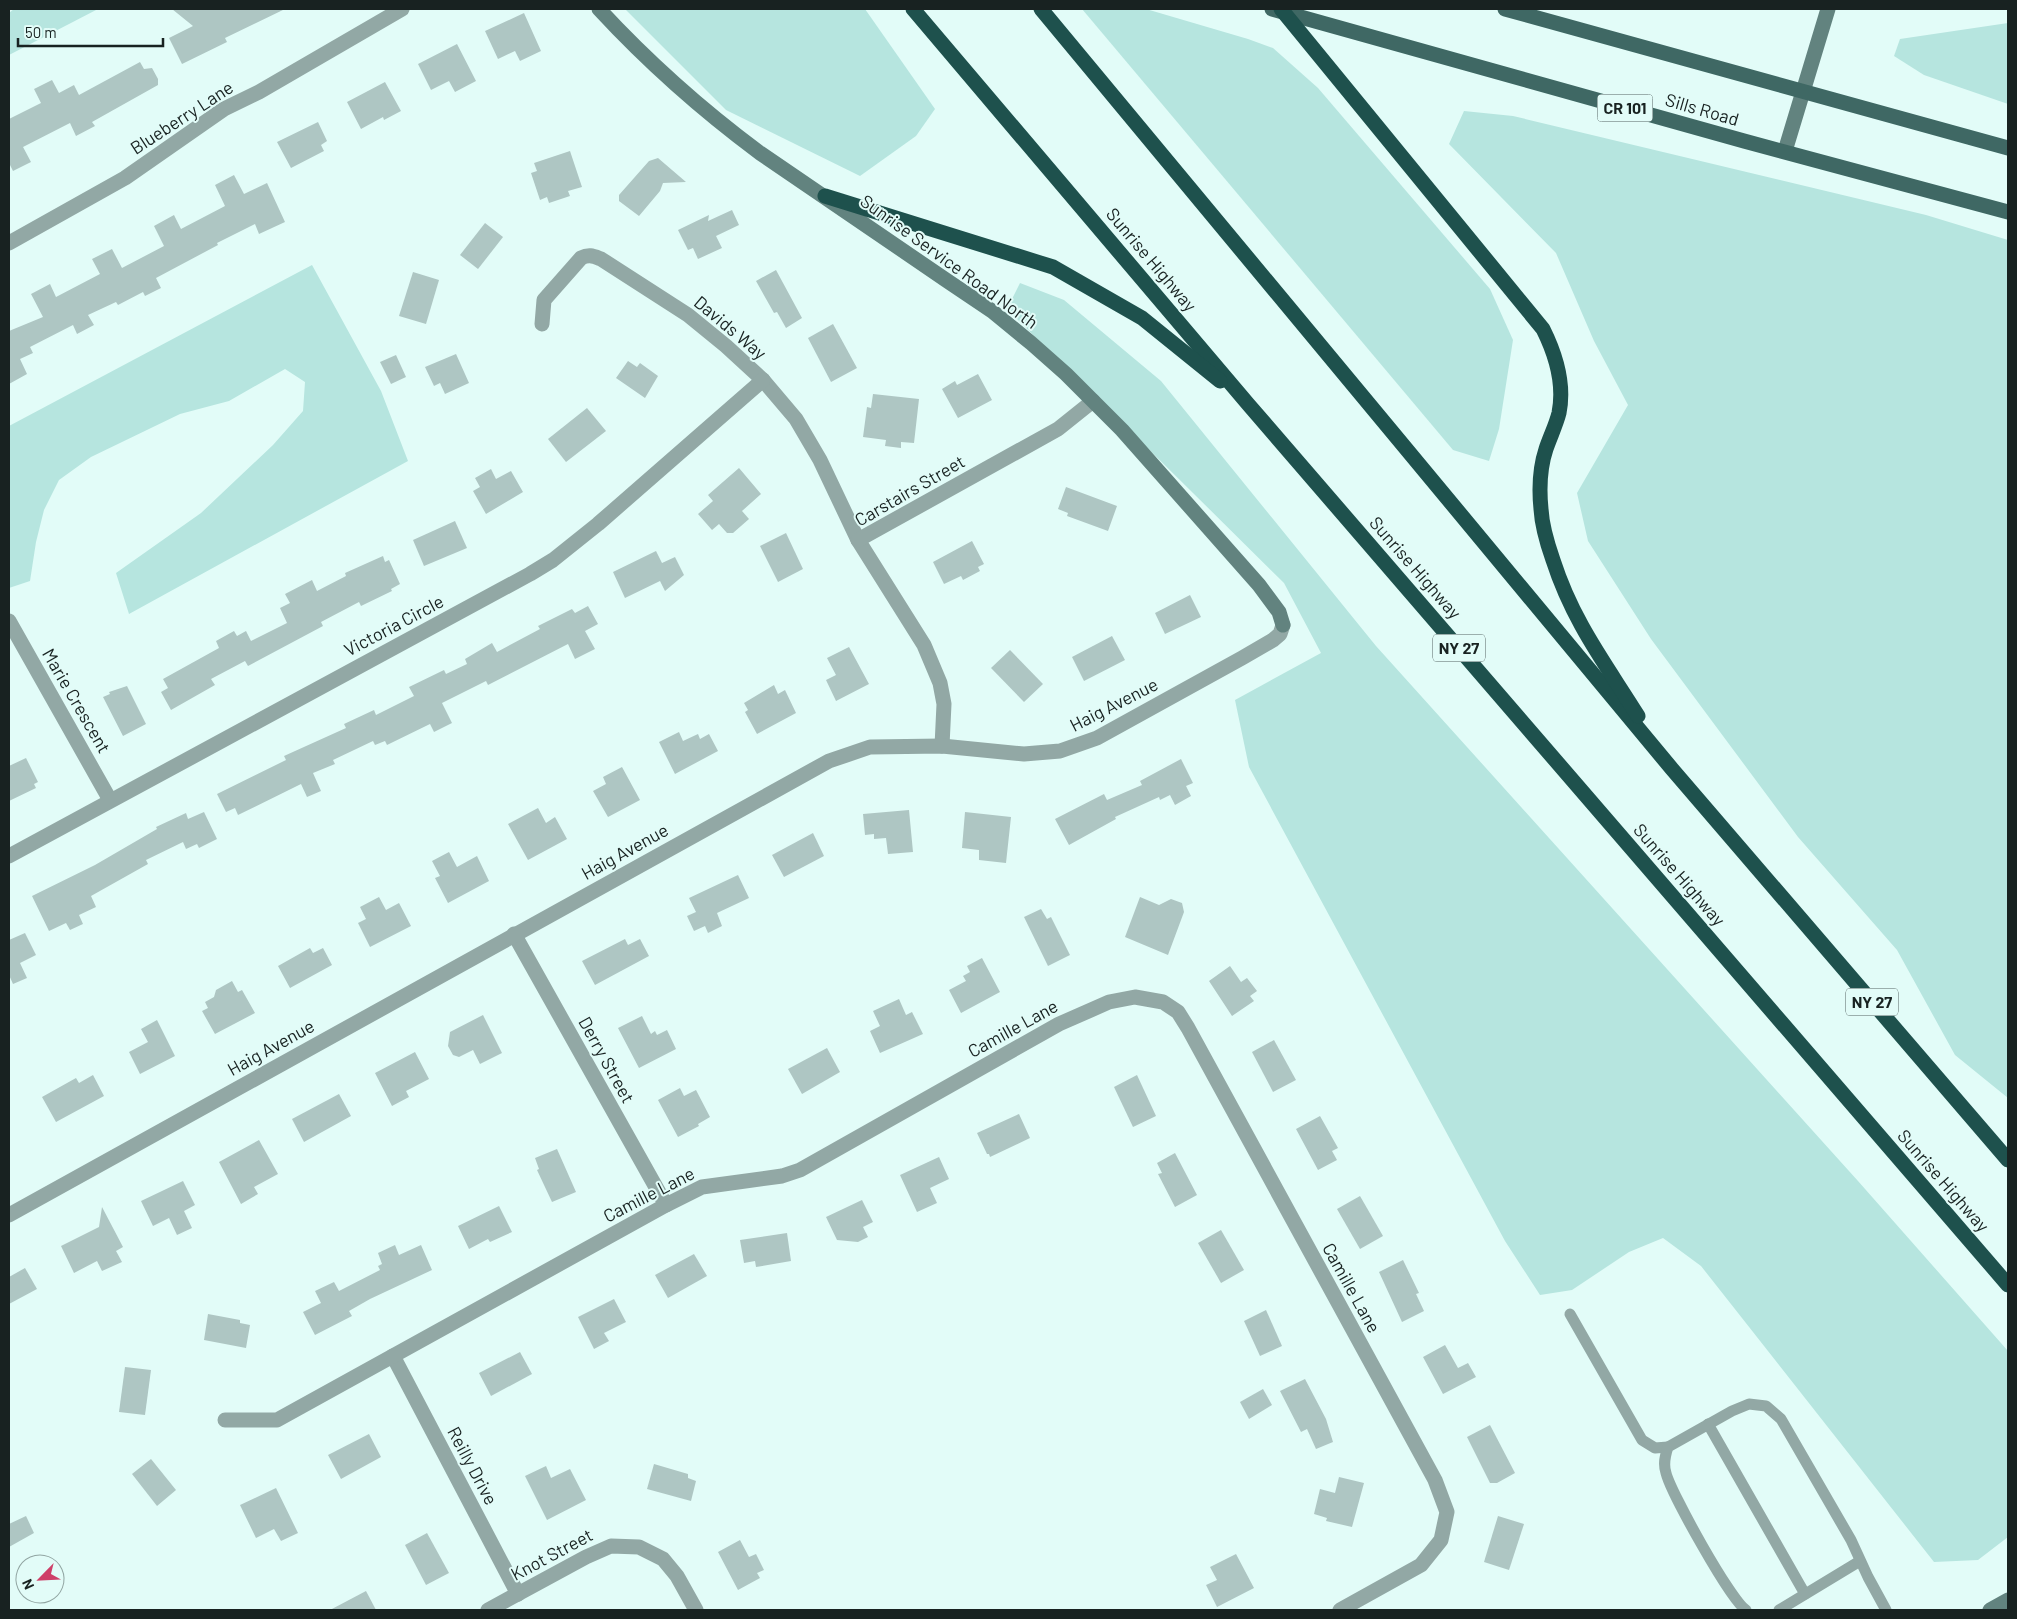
<svg xmlns="http://www.w3.org/2000/svg" width="2017" height="1619" viewBox="0 0 2017 1619" font-family="Barlow,sans-serif">
<rect width="100%" height="100%" fill="#e2fcf8"/>
<g fill="#b6e5df">
<path d="M14,9H98L9,55V13Z"/>
<path d="M625,9H865L935,109L916,136L860,176L726,110Z"/>
<path d="M1082,9H1146L1248,39L1273,48L1318,88L1490,289L1513,340L1499,429L1489,461L1453,450Z"/>
<path d="M2008,23V104L1924,75L1894,56L1900,39Z"/>
<path d="M1464,111L1513,116L1926,215L2008,240V1098L1955,1055L1897,950L1798,837L1651,639L1588,541L1577,493L1628,405L1594,341L1556,253L1449,144Z"/>
<path d="M312,265L381,391L408,461L129,614L116,573L201,513L273,445L303,411L305,382L285,369L229,401L180,414L91,457L59,480L44,510L36,542L30,581L9,588V426Z"/>
<path d="M1020,283L1064,300L1161,381L1376,646L1858,1181L2008,1351V1537L1978,1560L1934,1562L1701,1266L1663,1238L1629,1252L1572,1290L1540,1295L1505,1241L1249,767L1235,700L1321,653L1284,583L1007,309Z"/>
</g>
<g fill="#aec6c3">
<path d="M172,9H285L225,38L227,42L182,64L169,38L193,26Z"/>
<path d="M524,13L541,51L520,61L515,51L498,59L485,31Z"/>
<path d="M457,44L476,81L455,92L449,81L431,90L418,64Z"/>
<path d="M140,62L144,69L152,68L158,79V85L92,122L95,126L76,136L70,123L23,147L31,162L13,171L9,163V119L41,103L34,89L52,80L59,93L74,85L79,95Z"/>
<path d="M385,82L401,111L384,120L383,117L361,129L347,102Z"/>
<path d="M318,122L327,141L321,145L324,151L291,168L277,142Z"/>
<path d="M570,151L582,187L568,191L570,196L549,203L547,197L540,200L531,173L537,171L534,163Z"/>
<path d="M658,158L686,182L663,183L660,191L639,216L619,201V195L649,161Z"/>
<path d="M234,175L244,194L267,183L285,222L259,234L255,224L217,243L218,245L156,278L161,288L145,296L143,292L118,305L116,302L88,315L94,325L77,334L73,325L30,347L33,353L20,359L27,374L9,384V331L43,317L31,294L50,284L56,297L100,274L92,259L112,249L122,268L164,246L154,226L174,215L181,229L225,206L215,185Z"/>
<path d="M732,210L739,225L716,236L722,248L698,259L693,248L688,250L678,230L709,215L708,221Z"/>
<path d="M485,223L503,237L478,269L460,255Z"/>
<path d="M776,270L802,318L786,328L777,312L774,313L756,281Z"/>
<path d="M413,272L439,280L426,324L399,316Z"/>
<path d="M833,324L857,368L831,382L808,338Z"/>
<path d="M456,354L469,383L445,394L440,383L434,386L425,367Z"/>
<path d="M396,355L406,377L391,384L380,362Z"/>
<path d="M628,361L637,367L640,363L658,376L645,398L616,378Z"/>
<path d="M978,374L992,400L958,418L942,389L955,381L957,385Z"/>
<path d="M873,394L919,399L914,443L901,442V448L885,446L886,440L863,437L867,407L871,408Z"/>
<path d="M587,408L606,431L566,462L548,439Z"/>
<path d="M739,468L761,494L742,511L749,519L733,533H727L719,524L712,530L698,514L713,501L708,495Z"/>
<path d="M491,469L496,479L511,471L523,492L486,514L473,491L480,487L475,478Z"/>
<path d="M1066,487L1117,506L1108,531L1067,516L1068,513L1058,509Z"/>
<path d="M455,521L467,548L424,566L413,540Z"/>
<path d="M786,533L803,569L778,582L760,546Z"/>
<path d="M972,541L984,564L978,567L980,571L963,580L961,576L944,584L933,562Z"/>
<path d="M656,551L662,563L675,557L684,575L665,591L660,581L625,598L613,572Z"/>
<path d="M383,556L385,562L389,560L400,584L391,589L392,591L361,606L359,602L321,622L323,626L248,666L245,661L211,679L215,685L171,710L161,692L168,688L163,679L219,648L216,641L234,631L237,636L246,631L251,641L287,623L280,608L290,603L285,594L312,580L317,591L346,576L345,573Z"/>
<path d="M1190,595L1201,617L1165,634L1155,613Z"/>
<path d="M588,606L598,624L585,631L595,649L575,659L568,644L488,685L486,681L442,703L452,723L434,732L430,724L387,745L385,741L375,745L373,741L333,760L335,764L313,773L321,791L307,797L301,784L238,815L235,808L226,812L217,794L286,760L284,756L346,728L344,724L374,710L376,715L414,696L409,687L444,670L446,674L467,664L465,659L492,643L497,652L540,629L538,626L572,609L575,613Z"/>
<path d="M1112,636L1125,660L1084,681L1072,657Z"/>
<path d="M849,647L869,684L836,701L826,680L836,675L827,658Z"/>
<path d="M1010,650L1043,684L1024,702L991,668Z"/>
<path d="M774,685L778,694L785,690L796,713L757,734L745,712L748,710L744,703Z"/>
<path d="M127,686L146,724L123,736L103,697L110,694L109,692Z"/>
<path d="M679,732L683,741L698,734L700,739L709,734L718,751L675,774L659,742Z"/>
<path d="M26,758L38,782L34,784L36,788L9,801V766Z"/>
<path d="M1181,759L1193,783L1186,786L1191,796L1175,805L1170,795L1160,800L1159,797L1115,817L1116,819L1069,845L1055,819L1104,794L1107,800L1142,785L1140,781Z"/>
<path d="M622,767L640,800L608,817L593,791L606,784L603,777Z"/>
<path d="M538,808L546,823L555,817L567,839L528,860L508,824Z"/>
<path d="M909,810L913,852L888,854L886,838L874,839V834L865,835L863,814Z"/>
<path d="M204,812L217,839L199,848L197,844L186,849L183,842L146,860L148,864L91,896L96,907L79,915L83,924L70,930L66,923L49,931L32,896L95,865L157,829L156,827L186,813L188,819Z"/>
<path d="M965,812L1011,817L1006,863L979,860V850L962,848Z"/>
<path d="M813,833L824,856L784,877L772,855Z"/>
<path d="M449,852L457,867L477,856L489,881L448,903L435,878L440,876L432,861Z"/>
<path d="M738,875L749,898L717,913L722,926L708,933L705,926L694,931L687,916L696,912L689,898Z"/>
<path d="M379,897L386,910L399,903L411,926L370,947L358,923L366,919L360,907Z"/>
<path d="M1140,897L1159,905L1171,899L1182,903L1184,912L1168,955L1125,937Z"/>
<path d="M1041,909L1047,919L1051,917L1070,955L1048,966L1024,917Z"/>
<path d="M25,933L36,955L20,963L27,978L13,984L9,975V940Z"/>
<path d="M625,939L628,945L640,939L649,956L595,985L582,961Z"/>
<path d="M310,948L313,953L323,948L332,965L290,988L278,966Z"/>
<path d="M982,958L1000,992L961,1013L949,990L966,981L963,976L970,972L967,966Z"/>
<path d="M1230,966L1241,982L1247,978L1257,991L1250,996L1254,1001L1232,1016L1209,981Z"/>
<path d="M232,981L238,992L242,990L255,1013L215,1034L202,1011L208,1008L205,1002L214,997L216,990Z"/>
<path d="M899,999L906,1015L912,1012L923,1034L880,1053L870,1031L880,1026L873,1011Z"/>
<path d="M483,1015L502,1053L480,1064L473,1050L459,1057L453,1055L448,1046L450,1032Z"/>
<path d="M642,1016L651,1034L655,1031L657,1035L667,1030L676,1049L639,1068L618,1028Z"/>
<path d="M157,1020L175,1056L140,1074L129,1052L148,1042L141,1029Z"/>
<path d="M1274,1040L1296,1080L1273,1092L1252,1052Z"/>
<path d="M827,1048L840,1072L802,1094L788,1069Z"/>
<path d="M415,1052L429,1079L406,1091L409,1097L392,1106L375,1073Z"/>
<path d="M93,1075L104,1096L56,1122L42,1097L76,1078L79,1083Z"/>
<path d="M1137,1075L1156,1116L1133,1127L1114,1087Z"/>
<path d="M680,1088L684,1096L696,1090L710,1117L698,1124L699,1126L678,1137L658,1100Z"/>
<path d="M339,1094L351,1116L304,1142L292,1119Z"/>
<path d="M1019,1114L1030,1138L990,1157L989,1154H987L977,1133Z"/>
<path d="M1320,1116L1338,1148L1332,1151L1337,1160L1318,1170L1296,1129Z"/>
<path d="M259,1140L278,1174L254,1187L258,1194L241,1204L219,1162Z"/>
<path d="M557,1149L576,1192L552,1202L537,1170L539,1169L535,1158Z"/>
<path d="M1175,1153L1197,1195L1175,1207L1158,1174L1162,1173L1157,1163Z"/>
<path d="M939,1157L949,1179L930,1188L937,1203L917,1212L900,1175Z"/>
<path d="M183,1181L195,1205L184,1211L192,1228L177,1235L169,1218L153,1226L141,1201Z"/>
<path d="M1360,1196L1383,1236L1360,1249L1337,1209Z"/>
<path d="M862,1200L873,1222L863,1227L868,1237L858,1242L837,1240L826,1217Z"/>
<path d="M499,1206L512,1232L490,1242L488,1239L469,1249L458,1226Z"/>
<path d="M102,1207L123,1247L116,1251L122,1262L102,1271L97,1261L74,1273L61,1246L99,1227Z"/>
<path d="M1221,1230L1244,1270L1221,1283L1198,1243Z"/>
<path d="M787,1233L791,1261L756,1267L755,1261L744,1263L740,1240Z"/>
<path d="M395,1245L399,1255L421,1245L432,1270L370,1299L349,1311L352,1316L315,1335L303,1312L321,1303L315,1291L334,1282L339,1291L380,1270L378,1266L382,1264L378,1253Z"/>
<path d="M694,1254L707,1276L668,1298L655,1275Z"/>
<path d="M1403,1260L1419,1293L1416,1294L1424,1311L1402,1322L1379,1272Z"/>
<path d="M25,1268L37,1289L9,1304V1277Z"/>
<path d="M614,1299L626,1322L604,1333L609,1341L594,1349L578,1317Z"/>
<path d="M1266,1310L1282,1346L1260,1356L1244,1321Z"/>
<path d="M208,1314L240,1320V1323L250,1325L246,1348L204,1340Z"/>
<path d="M1445,1345L1458,1368L1468,1363L1476,1377L1443,1394L1423,1357Z"/>
<path d="M520,1352L532,1374L491,1396L479,1373Z"/>
<path d="M125,1367L151,1370L145,1415L119,1412Z"/>
<path d="M1305,1379L1326,1419L1333,1442L1316,1449L1307,1429L1301,1432L1280,1391Z"/>
<path d="M1263,1389L1272,1405L1249,1419L1240,1402Z"/>
<path d="M1490,1425L1515,1473L1497,1483H1490L1467,1437Z"/>
<path d="M369,1434L381,1457L341,1479L328,1455Z"/>
<path d="M151,1459L176,1490L157,1506L132,1474Z"/>
<path d="M654,1464L688,1474V1478L696,1481L691,1501L647,1489Z"/>
<path d="M546,1466L551,1478L570,1469L586,1500L547,1520L525,1476Z"/>
<path d="M1339,1477L1364,1483L1352,1527L1326,1521L1327,1518L1314,1514L1320,1489L1335,1493Z"/>
<path d="M276,1488L298,1533L281,1541L274,1529L256,1538L240,1505Z"/>
<path d="M26,1516L34,1533L9,1547V1524Z"/>
<path d="M1498,1516L1524,1524L1509,1570L1484,1562Z"/>
<path d="M427,1533L449,1573L426,1585L405,1545Z"/>
<path d="M740,1540L749,1557L756,1554L764,1570L757,1573L760,1578L738,1590L718,1552Z"/>
<path d="M1236,1554L1254,1588L1217,1607L1206,1585L1217,1580L1210,1567Z"/>
<path d="M366,1591L376,1610H330Z"/>
</g>
<g fill="none" stroke-linecap="round" stroke-linejoin="round">
<g stroke="#92a8a5" stroke-width="11">
<path d="M1570,1314L1642,1440L1655,1448L1668,1447"/>
<path d="M1708,1424L1805,1594"/>
<path d="M1746,1610C1731,1601 1671,1493 1666,1473C1663,1464 1665,1456 1668,1447L1732,1411L1749,1404L1766,1406L1781,1419L1851,1540L1868,1577L1886,1610"/>
<path d="M1779,1610L1860,1561"/>
</g>
<g stroke="#92a8a5" stroke-width="15">
<path d="M9,243L125,178L224,109L259,92L402,9"/>
<path d="M542,324L544,300L581,258C589,254 593,256 601,259L688,315L726,346L763,380L796,419L820,460L858,540L924,645L940,683L944,704L942,746"/>
<path d="M858,540L1058,429L1093,401"/>
<path d="M9,621L110,800"/>
<path d="M9,856L530,574L553,560L598,524L763,380"/>
<path d="M514,934L666,1205"/>
<path d="M9,1215L829,761L870,747L942,746L1024,754L1060,751L1097,738L1242,658L1273,640L1280,634L1283,625"/>
<path d="M393,1356L518,1594"/>
<path d="M225,1420H277L666,1205L702,1187L782,1176L800,1170L1059,1024L1109,1002L1135,997L1163,1002L1178,1012L1188,1028L1435,1480L1447,1512L1441,1540L1421,1565L1340,1610"/>
<path d="M488,1610L586,1557L611,1546L639,1547L663,1559L677,1576L696,1610"/>
</g>
<g stroke="#62837f" stroke-width="15">
<path d="M599,9C648,62 702,110 760,153L946,280L992,311L1031,343L1066,374L1122,430L1259,585L1279,612L1283,625"/>
<path d="M1785,151L1828,9"/>
<path d="M1990,1610L2008,1600"/>
</g>
<g stroke="#3f6864" stroke-width="15">
<path d="M1272,9L1744,141L2008,212"/>
<path d="M1505,9L2008,148"/>
</g>
<g stroke="#1e514d" stroke-width="15">
<path d="M913,9L1248,404L2008,1285"/>
<path d="M1041,9L1672,769L2008,1160"/>
<path d="M1281,9L1543,329C1556,355 1565,383 1559,413C1556,425 1550,437 1546,449C1540,467 1539,489 1541,509C1542,527 1547,543 1553,560C1573,622 1605,663 1638,716"/>
<path d="M825,196L1053,267L1142,318L1220,381"/>
</g>
</g>
<g text-anchor="middle" stroke-width="4" stroke-linejoin="round" paint-order="stroke">
<g fill="#e2fcf8" stroke="#556362" stroke-width="1">
<rect x="1597.5" y="94.5" width="55" height="27" rx="4"/>
<rect x="1433" y="634.5" width="52" height="27" rx="4"/>
<rect x="1846" y="988.5" width="52" height="27" rx="4"/>
</g>
<g font-size="16" font-weight="bold" fill="#182221">
<text x="1625" y="114">CR 101</text>
<text x="1459" y="654">NY 27</text>
<text x="1872" y="1008">NY 27</text>
</g>
<g font-size="18" fill="#182221" stroke="#e2fcf8">
<text transform="translate(1702 110) rotate(16)" y="6">Sills Road</text>
<text transform="translate(182 118) rotate(-33)" y="6">Blueberry Lane</text>
<text transform="translate(1151 260) rotate(50)" y="6">Sunrise Highway</text>
<text transform="translate(949 262) rotate(36)" y="6">Sunrise Service Road North</text>
<text transform="translate(730 328) rotate(40)" y="6">Davids Way</text>
<text transform="translate(910 491) rotate(-30)" y="6">Carstairs Street</text>
<text transform="translate(1415 568) rotate(49)" y="6">Sunrise Highway</text>
<text transform="translate(394 626) rotate(-28)" y="6">Victoria Circle</text>
<text transform="translate(76 701) rotate(60)" y="6">Marie Crescent</text>
<text transform="translate(1114 705) rotate(-27)" y="6">Haig Avenue</text>
<text transform="translate(625 852) rotate(-29)" y="6">Haig Avenue</text>
<text transform="translate(1679 875) rotate(49)" y="6">Sunrise Highway</text>
<text transform="translate(1013 1029) rotate(-29)" y="6">Camille Lane</text>
<text transform="translate(271 1048) rotate(-29)" y="6">Haig Avenue</text>
<text transform="translate(606 1060) rotate(61)" y="6">Derry Street</text>
<text transform="translate(1943 1181) rotate(49)" y="6">Sunrise Highway</text>
<text transform="translate(649 1195) rotate(-27)" y="6">Camille Lane</text>
<text transform="translate(1351 1288) rotate(61)" y="6">Camille Lane</text>
<text transform="translate(472 1466) rotate(62)" y="6">Reilly Drive</text>
<text transform="translate(552 1555) rotate(-28)" y="6">Knot Street</text>
</g>
</g>
<rect width="2017" height="1619" fill="none" stroke="#182221" stroke-width="20"/>
<g transform="translate(40 1579) rotate(246)"><circle r="24" fill="#e2fcf8" stroke="#91a5a2"/>
<path d="M0-4L9 19L0 12L-9 19Z" fill="#ce4069"/>
<text y="-8" font-size="14" font-weight="bold" text-anchor="middle" fill="#182221">N</text>
</g>
<path d="M18 38v8h145v-8" fill="none" stroke="#182221" stroke-width="2.5"/>
<text x="25" y="38" font-size="15" fill="#182221" stroke="#e2fcf8" stroke-width="4" paint-order="stroke">50 m</text>
</svg>
